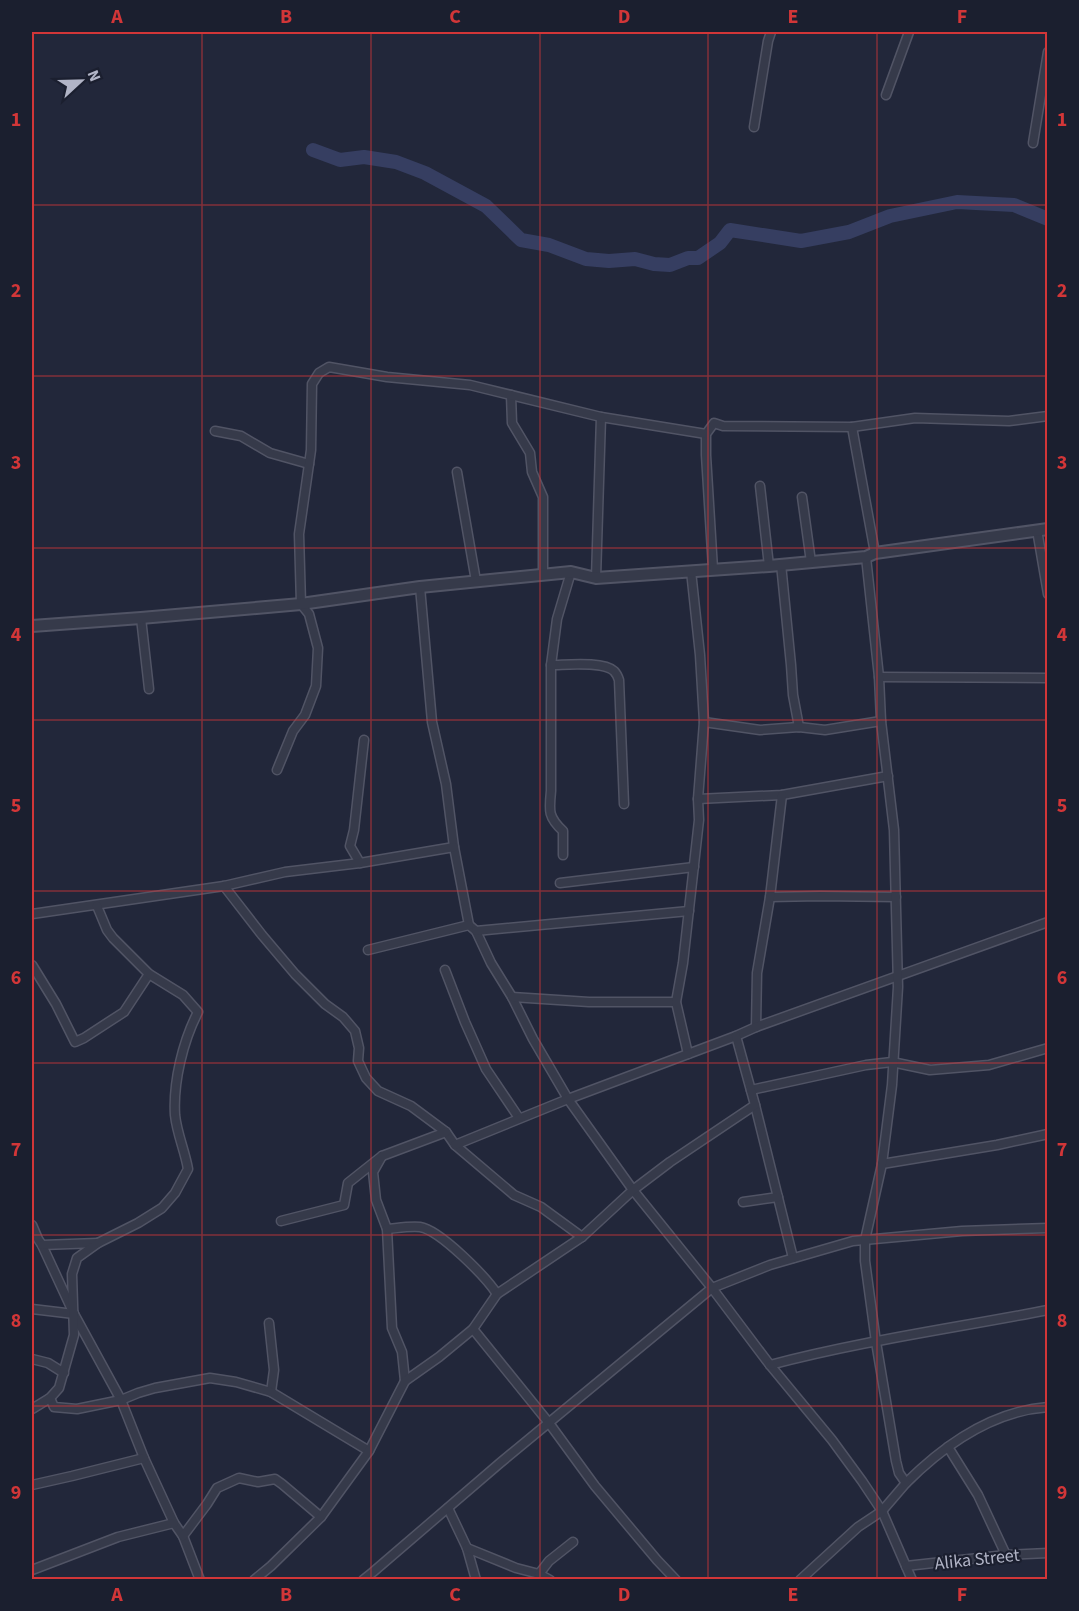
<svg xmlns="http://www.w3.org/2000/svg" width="1079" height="1611" viewBox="0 0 1079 1611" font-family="'Source Sans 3',sans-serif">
<rect width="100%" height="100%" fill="#22273a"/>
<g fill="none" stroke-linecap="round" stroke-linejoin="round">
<path stroke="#363e61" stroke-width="14" d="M313,150L340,160L364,157L396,162L425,173L486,206L521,240L549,245L586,259L609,261L635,259L654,264L670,265L688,258H698L720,243L730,230L801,241L849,232L890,216L957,202L1014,205L1048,219"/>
<defs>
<g id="minor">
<path d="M886,95L909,32"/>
<path d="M754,127L768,41L771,32"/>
<path d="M1033,143L1048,52"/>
<path d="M511,395L512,423L530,453L532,472L543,497V574"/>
<path d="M852,427L875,553"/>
<path d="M215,431L241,436L270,453L309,464"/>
<path d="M457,472L476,581"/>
<path d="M760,486L769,566"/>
<path d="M802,497L811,562"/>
<path d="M1037,530L1048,594"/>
<path d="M781,564L791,665L793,695L799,727"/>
<path d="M713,569L706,455V434L714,423L723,426L852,427L915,418L1009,421L1048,416"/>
<path d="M596,578L601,417"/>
<path d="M420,587L432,722L446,784L454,847L469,925L476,931L491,963L512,997L533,1039L568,1099L633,1190L712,1288L770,1365L832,1440L862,1481L882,1511L912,1580"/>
<path d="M141,618L149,689"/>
<path d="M551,665C566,665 603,661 614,671C617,674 618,677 619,680L624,804"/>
<path d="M879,677L1048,678"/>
<path d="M704,722L760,730L799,727L825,730L881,721"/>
<path d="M277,770L293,731L305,715L316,686L318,648L309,614L301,604L299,534L311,450L312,384L319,373L329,367L387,377L470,385L601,417L706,434"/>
<path d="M698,799L782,795L888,776"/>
<path d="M563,855V831C548,817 549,811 551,791V665L557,619L571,572"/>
<path d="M360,863L350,846L354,830L364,740"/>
<path d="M560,883L694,867"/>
<path d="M224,886L262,935L295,974L325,1004L343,1017L355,1031L359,1048L358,1061L366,1078L378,1091L411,1106L446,1132L455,1145L514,1195L541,1207L582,1237"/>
<path d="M770,897L820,896L896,897"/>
<path d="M32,914L224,886L285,872L360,863L454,847"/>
<path d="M476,931L689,911"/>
<path d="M368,950L469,925"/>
<path d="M32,965L56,1004L75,1042L84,1038L124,1012L149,974"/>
<path d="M445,970L465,1022L486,1069L519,1118"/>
<path d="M512,997L589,1002H676"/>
<path d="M756,1027L757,973L770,897L782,795"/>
<path d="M688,1054L676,1002L683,963L699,820L698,799L704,722L700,655L691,571"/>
<path d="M751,1090L866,1065L892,1062L930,1070L989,1065L1048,1048"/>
<path d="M755,1105L793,1258"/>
<path d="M455,1145L568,1099L736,1036L756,1027L1048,922"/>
<path d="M382,1156L373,1172L376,1200L387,1229L392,1328L402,1352L405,1381"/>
<path d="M882,1164L997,1145L1048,1134"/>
<path d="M743,1202L778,1197"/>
<path d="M281,1221L344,1205L348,1183L382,1156L446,1132"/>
<path d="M32,1225L38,1239L42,1245L74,1314L121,1400L144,1458L174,1523L183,1536L200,1580"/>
<path d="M387,1229C398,1228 410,1226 420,1227C440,1230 486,1277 497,1294"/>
<path d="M42,1245L98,1243"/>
<path d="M32,1309L74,1314"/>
<path d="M269,1323L274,1370L271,1392"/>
<path d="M473,1329L549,1423L595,1486L657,1560L676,1580"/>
<path d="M32,1359L48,1363L64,1373"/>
<path d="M770,1365C861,1341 955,1328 1048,1310"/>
<path d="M50,1398L54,1407L77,1409L121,1400L138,1393L155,1388L210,1378L236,1382L271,1392L369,1451"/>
<path d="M32,1409L50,1398L59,1388L74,1335L72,1274L77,1258L98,1243L138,1223L162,1208L175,1193L188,1169C185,1151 177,1134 175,1115C173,1082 183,1041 198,1012L183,995L149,974L113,938L107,930L97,906"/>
<path d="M948,1447L978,1495L1006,1555"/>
<path d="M906,1483C944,1445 992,1411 1048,1407"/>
<path d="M32,1485L72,1476L144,1458"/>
<path d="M448,1508L467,1548L476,1580"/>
<path d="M183,1536L207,1504L217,1488L239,1478L258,1482L275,1479L282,1484L321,1517"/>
<path d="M467,1548L516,1568L539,1574L549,1561L573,1542"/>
<path d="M906,1566L1006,1555L1048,1553"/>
<path d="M32,1570L118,1537L174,1523"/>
<path d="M539,1574L550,1580"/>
<path d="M254,1580L271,1566L321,1517L369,1451L405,1381L439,1357L473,1329L497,1294L582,1237L633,1190L670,1162L755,1105L736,1036"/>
<path d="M363,1580L373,1572L500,1463L712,1288L770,1265L853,1241L962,1231L1048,1228"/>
<path d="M800,1580L858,1527L882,1511L906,1483L899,1473L896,1461L876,1342L865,1261V1240L882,1164L892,1085L898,987L894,830L881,721L879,677L866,557"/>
</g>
<path id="tertiary" d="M32,626L141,618L301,604L420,587L571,572L596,578L769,566L866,557L875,553L1048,529"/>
</defs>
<use href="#minor" stroke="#515465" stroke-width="11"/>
<use href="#tertiary" stroke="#515465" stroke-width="14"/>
<use href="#minor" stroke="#363a4a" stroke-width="8"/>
<use href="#tertiary" stroke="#363a4a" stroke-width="10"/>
</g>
<path fill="none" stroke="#d23638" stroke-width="1.5" stroke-opacity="0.55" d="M202,32V1580M371,32V1580M540,32V1580M708,32V1580M877,32V1580M32,205H1048M32,376H1048M32,548H1048M32,720H1048M32,891H1048M32,1063H1048M32,1235H1048M32,1406H1048"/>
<g text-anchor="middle" stroke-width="4.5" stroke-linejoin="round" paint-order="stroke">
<g font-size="18" fill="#b1b4c6" stroke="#1b1f2f">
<text transform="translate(977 1559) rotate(-6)" y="6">Alika Street</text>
</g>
</g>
<rect width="1079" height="1611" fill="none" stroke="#1b1f2f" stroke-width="66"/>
<g transform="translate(81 81) rotate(68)" stroke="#1b1f2f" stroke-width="4.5" paint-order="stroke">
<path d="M0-4.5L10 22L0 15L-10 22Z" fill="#b1b4c6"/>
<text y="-9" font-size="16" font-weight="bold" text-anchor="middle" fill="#b1b4c6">N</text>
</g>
<rect x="33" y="33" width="1013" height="1545" fill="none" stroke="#d23638" stroke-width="2"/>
<g font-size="20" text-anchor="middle" font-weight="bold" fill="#d23638">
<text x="117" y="23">A</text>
<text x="286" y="23">B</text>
<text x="455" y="23">C</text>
<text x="624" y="23">D</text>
<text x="793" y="23">E</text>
<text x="962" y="23">F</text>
<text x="16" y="126">1</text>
<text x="1062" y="126">1</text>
<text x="16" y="297">2</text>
<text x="1062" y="297">2</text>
<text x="16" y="469">3</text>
<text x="1062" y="469">3</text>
<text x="16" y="641">4</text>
<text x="1062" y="641">4</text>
<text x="16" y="812">5</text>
<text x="1062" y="812">5</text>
<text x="16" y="984">6</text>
<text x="1062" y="984">6</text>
<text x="16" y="1156">7</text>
<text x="1062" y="1156">7</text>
<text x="16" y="1327">8</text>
<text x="1062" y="1327">8</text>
<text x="16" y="1499">9</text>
<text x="1062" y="1499">9</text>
<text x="117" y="1601">A</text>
<text x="286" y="1601">B</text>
<text x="455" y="1601">C</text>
<text x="624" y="1601">D</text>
<text x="793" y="1601">E</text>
<text x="962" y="1601">F</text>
</g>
</svg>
